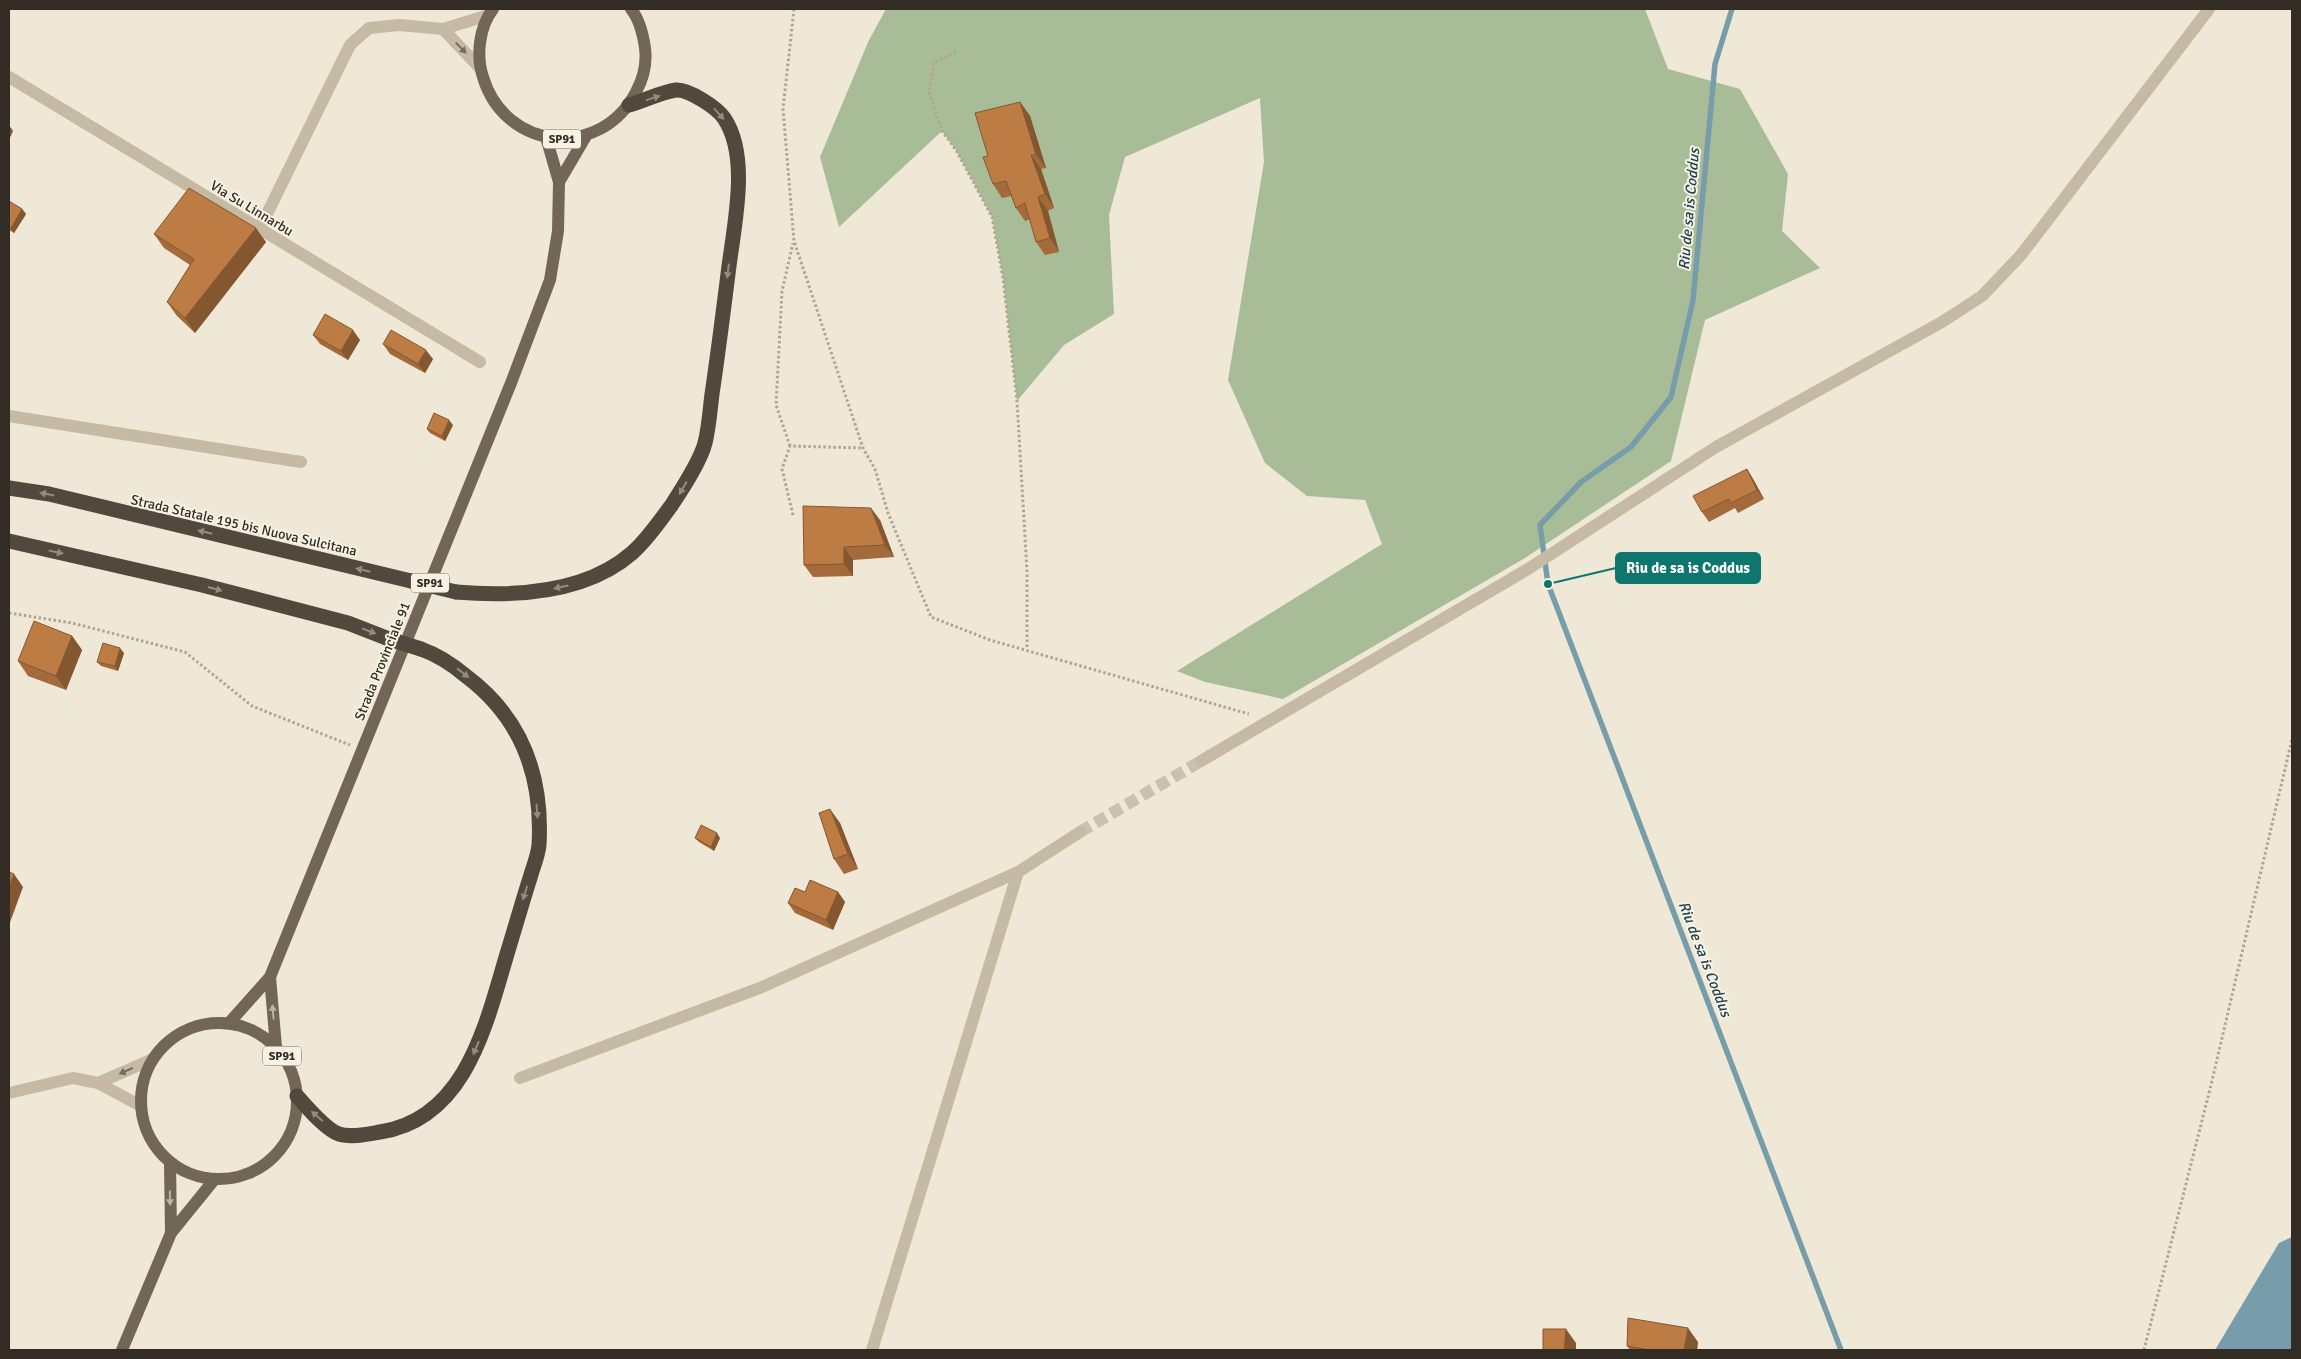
<svg xmlns="http://www.w3.org/2000/svg" width="2301" height="1359" viewBox="0 0 2301 1359" font-family="Signika,sans-serif">
<rect width="100%" height="100%" fill="#efe8d7"/>
<path fill="#a9bc98" d="M886,9H1645L1668,69L1740,89L1788,174L1782,231L1820,268L1705,320L1671,461L1525,558L1283,699L1205,682L1177,671L1382,544L1365,500L1307,496L1265,463L1228,380L1264,162L1260,98L1125,157L1109,215L1114,314L1064,345L1017,401L1003,278L992,217L956,150L942,131L839,227L820,157L869,40Z"/>
<path fill="#789daa" d="M2292,1237V1350H2215L2279,1243Z"/>
<g fill="none" stroke-linecap="round" stroke-linejoin="round">
<path stroke="#789daa" stroke-width="5.5" d="M1732,9L1715,64L1693,300L1671,397L1631,447L1581,482L1540,525L1548,584L1841,1350"/>
<path stroke="#c9c2b3" stroke-width="12" stroke-dasharray="12 6" stroke-linecap="butt" d="M1080,832L1201,761"/>
<g stroke="#b1a58f" stroke-width="3" stroke-dasharray="2.5 2.5" stroke-linecap="butt">
<path d="M794,9L783,109L794,241L863,448L875,469L888,513L931,617L990,640L1249,714"/>
<path d="M956,52L934,62L929,93L942,131L956,150L992,217L1003,278L1017,401L1027,571V649"/>
<path d="M790,446L776,405L782,291L793,243"/>
<path d="M793,515L782,469L790,446L863,448"/>
<path d="M9,613L72,623L185,652L252,706L350,745"/>
<path d="M2144,1350L2211,1085L2292,739"/>
</g>
<g stroke="#c6baa4" stroke-width="12">
<path d="M443,29L479,67"/>
<path d="M9,77L480,362"/>
<path d="M259,230L350,45L369,28L399,25L443,29L489,15"/>
<path d="M9,416L301,462"/>
<path d="M1201,761L1528,569L1716,447L1942,322L1982,296L2021,255L2209,9"/>
<path d="M520,1078L762,987L1018,872L1080,832"/>
<path d="M98,1083L153,1059"/>
<path d="M9,1093L73,1078L98,1083L141,1106"/>
<path d="M872,1350L1018,872"/>
</g>
<g stroke="#736657" stroke-width="12">
<path d="M493,9C479,27 476,56 483,77C505,151 601,160 636,92C643,79 647,63 645,48C643,34 640,20 631,9"/>
<path d="M559,182L586,136"/>
<path d="M270,977L276,1047"/>
<circle cx="219" cy="1101" r="78"/>
<path d="M229,1023L270,977L511,383L550,280L558,231L559,182L546,137"/>
<path d="M170,1163L171,1233"/>
<path d="M122,1350L171,1233L214,1180"/>
</g>
<g stroke="#52483d" stroke-width="15">
<path d="M9,488L49,494L411,581"/>
<path d="M9,541L202,585L348,623L389,639"/>
<path d="M456,592C515,597 585,594 632,553C647,540 659,522 671,506C682,489 700,462 705,443C709,427 710,410 712,394C718,354 723,314 728,274C733,229 751,158 724,118C717,108 689,89 676,90C661,92 644,101 629,105"/>
<path d="M297,1096C306,1106 326,1130 339,1134C350,1138 368,1134 380,1132C466,1119 486,1024 507,954C515,928 522,903 530,878C533,867 538,856 539,845C543,776 522,718 466,676C453,665 438,655 421,649"/>
</g>
<g stroke="#52483d" stroke-width="15">
<path d="M411,581L456,592"/>
<path d="M389,639L421,649"/>
</g>
</g>
<g fill="#a36b3b">
<path d="M1020,102L1030,116L1046,168L1041,169L1054,208L1048,211L1059,252L1045,255L1036,242L1030,219L1025,221L1016,208L1011,196L1002,198L993,184L988,156Z"/>
<path d="M9,202L22,209L26,214L14,233L9,230Z"/>
<path d="M154,234L266,242L195,333L177,316L167,302L190,265L164,248Z"/>
<path d="M313,335L360,340L348,360L320,344Z"/>
<path d="M383,344L433,359L425,373L390,354Z"/>
<path d="M453,425L445,441L430,433L427,429Z"/>
<path d="M1747,469L1753,479L1764,499L1738,513L1735,508L1709,522L1702,512Z"/>
<path d="M880,520L894,557L853,560V576L813,577L804,565Z"/>
<path d="M72,636L82,650L66,690L28,676L18,661Z"/>
<path d="M124,653L118,671L101,666L97,662Z"/>
<path d="M840,823L858,869L844,874L834,859Z"/>
<path d="M695,838H720L714,851L699,842Z"/>
<path d="M805,892H838L845,902L833,930L795,913L788,903Z"/>
<path d="M1698,1342L1697,1350H1630L1627,1346Z"/>
</g>
<g fill="#855730">
<path d="M1020,102L1030,116L1046,168L1036,155Z"/>
<path d="M9,125L13,131L9,140Z"/>
<path d="M1031,155L1041,169L1054,208L1045,194Z"/>
<path d="M1038,197L1048,211L1059,252L1050,238Z"/>
<path d="M22,209L26,214L14,233L11,228Z"/>
<path d="M256,228L266,242L195,333L185,318Z"/>
<path d="M353,330L360,340L348,360L341,351Z"/>
<path d="M426,350L433,359L425,373L418,364Z"/>
<path d="M449,420L453,425L445,441L442,436Z"/>
<path d="M1747,469L1753,479L1764,499L1757,490Z"/>
<path d="M871,508L880,520L894,557L885,545Z"/>
<path d="M844,547L853,560V576L844,564Z"/>
<path d="M72,636L82,650L66,690L56,676Z"/>
<path d="M120,648L124,653L118,671L115,666Z"/>
<path d="M830,809L840,823L858,869L848,854Z"/>
<path d="M717,833L720,838L714,851L711,847Z"/>
<path d="M14,874L23,887L9,925V887Z"/>
<path d="M838,892L845,902L833,930L826,920Z"/>
<path d="M1688,1328L1698,1342L1697,1350H1684Z"/>
<path d="M1566,1329L1576,1343V1350H1564Z"/>
</g>
<g fill="#be7c45" stroke="#855730">
<path d="M1020,102L1036,155H1031L1045,194L1038,197L1050,238L1036,242L1025,203L1016,208L1006,181L993,184L983,157L988,156L975,113Z"/>
<path d="M189,188L256,228L185,318L167,302L194,259L154,234Z"/>
<path d="M9,201L22,209L11,228L9,227Z"/>
<path d="M325,314L353,330L341,351L313,335Z"/>
<path d="M391,330L426,350L418,364L383,344Z"/>
<path d="M434,413L449,420L442,436L427,429Z"/>
<path d="M1747,469L1757,490L1731,503L1729,499L1702,512L1693,496Z"/>
<path d="M803,506L871,508L885,545L844,547V564L804,565Z"/>
<path d="M34,621L72,636L56,676L18,661Z"/>
<path d="M103,643L120,648L115,666L97,662Z"/>
<path d="M830,809L848,854L834,859L819,813Z"/>
<path d="M701,825L717,833L711,847L695,838Z"/>
<path d="M9,872L14,874L9,887Z"/>
<path d="M810,880L838,892L826,920L788,903L795,888L805,892Z"/>
<path d="M1628,1318L1688,1328L1684,1350H1649L1627,1346Z"/>
<path d="M1543,1329H1566L1564,1350H1543Z"/>
</g>
<defs><path id="oneway-solid" d="M-6-.8H1V-3.2L6.5 0L1 3.2V.8H-6Z" transform="scale(1.25)"/></defs>
<g fill="#756c5e">
<use href="#oneway-solid" transform="translate(461 48) rotate(46)"/>
<use href="#oneway-solid" transform="translate(126 1071) rotate(156)"/>
</g>
<g fill="#948c7f">
<use href="#oneway-solid" transform="translate(653 98) rotate(-18)"/>
<use href="#oneway-solid" transform="translate(719 114) rotate(48)"/>
<use href="#oneway-solid" transform="translate(728 271) rotate(97)"/>
<use href="#oneway-solid" transform="translate(683 488) rotate(120)"/>
<use href="#oneway-solid" transform="translate(47 494) rotate(-169)"/>
<use href="#oneway-solid" transform="translate(205 532) rotate(-167)"/>
<use href="#oneway-solid" transform="translate(56 552) rotate(12)"/>
<use href="#oneway-solid" transform="translate(363 570) rotate(-167)"/>
<use href="#oneway-solid" transform="translate(561 587) rotate(168)"/>
<use href="#oneway-solid" transform="translate(215 589) rotate(15)"/>
<use href="#oneway-solid" transform="translate(369 631) rotate(21)"/>
<use href="#oneway-solid" transform="translate(463 673) rotate(38)"/>
<use href="#oneway-solid" transform="translate(537 811) rotate(86)"/>
<use href="#oneway-solid" transform="translate(525 893) rotate(107)"/>
<use href="#oneway-solid" transform="translate(476 1048) rotate(113)"/>
<use href="#oneway-solid" transform="translate(317 1116) rotate(-139)"/>
</g>
<g fill="#bcb3a4">
<use href="#oneway-solid" transform="translate(273 1012) rotate(-95)"/>
<use href="#oneway-solid" transform="translate(170 1198) rotate(89)"/>
</g>
<g text-anchor="middle" stroke-width="4" stroke-linejoin="round" paint-order="stroke">
<g fill="#f7f2e3" stroke="#6d675e" stroke-width="1">
<rect x="543" y="129.5" width="38" height="19" rx="4"/>
<rect x="411" y="573.5" width="38" height="19" rx="4"/>
<rect x="263" y="1046.5" width="38" height="19" rx="4"/>
</g>
<g font-size="12" font-weight="bold" fill="#322c25">
<text x="562" y="143">SP91</text>
<text x="430" y="587">SP91</text>
<text x="282" y="1060">SP91</text>
</g>
<g font-size="14" fill="#322c25" stroke="#f7f2e3">
<text transform="translate(252 208) rotate(31)" y="5">Via Su Linnarbu</text>
<text transform="translate(244 525) rotate(13)" y="5">Strada Statale 195 bis Nuova Sulcitana</text>
<text transform="translate(382 661) rotate(-68)" y="5">Strada Provinciale 91</text>
</g>
<g font-size="15" font-style="italic" fill="#1e4250" stroke="#f7f2e3">
<text transform="translate(1689 209) rotate(-85)" y="5">Riu de sa is Coddus</text>
<text transform="translate(1705 959) rotate(69)" y="5">Riu de sa is Coddus</text>
</g>
</g>
<path fill="none" stroke="#0f766e" stroke-width="2" d="M1548 584L1616 568"/>
<circle fill="#0f766e" stroke="#f7f2e3" stroke-width="2" cx="1548" cy="584" r="5"/>
<rect fill="#0f766e" stroke="#0f766e" stroke-width="2" x="1616" y="553" width="144" height="30" rx="5"/>
<g font-size="15" text-anchor="middle" font-weight="bold" fill="#fff">
<text x="1688" y="573">Riu de sa is Coddus</text>
</g>
<rect width="2301" height="1359" fill="none" stroke="#322c25" stroke-width="20"/>
</svg>
